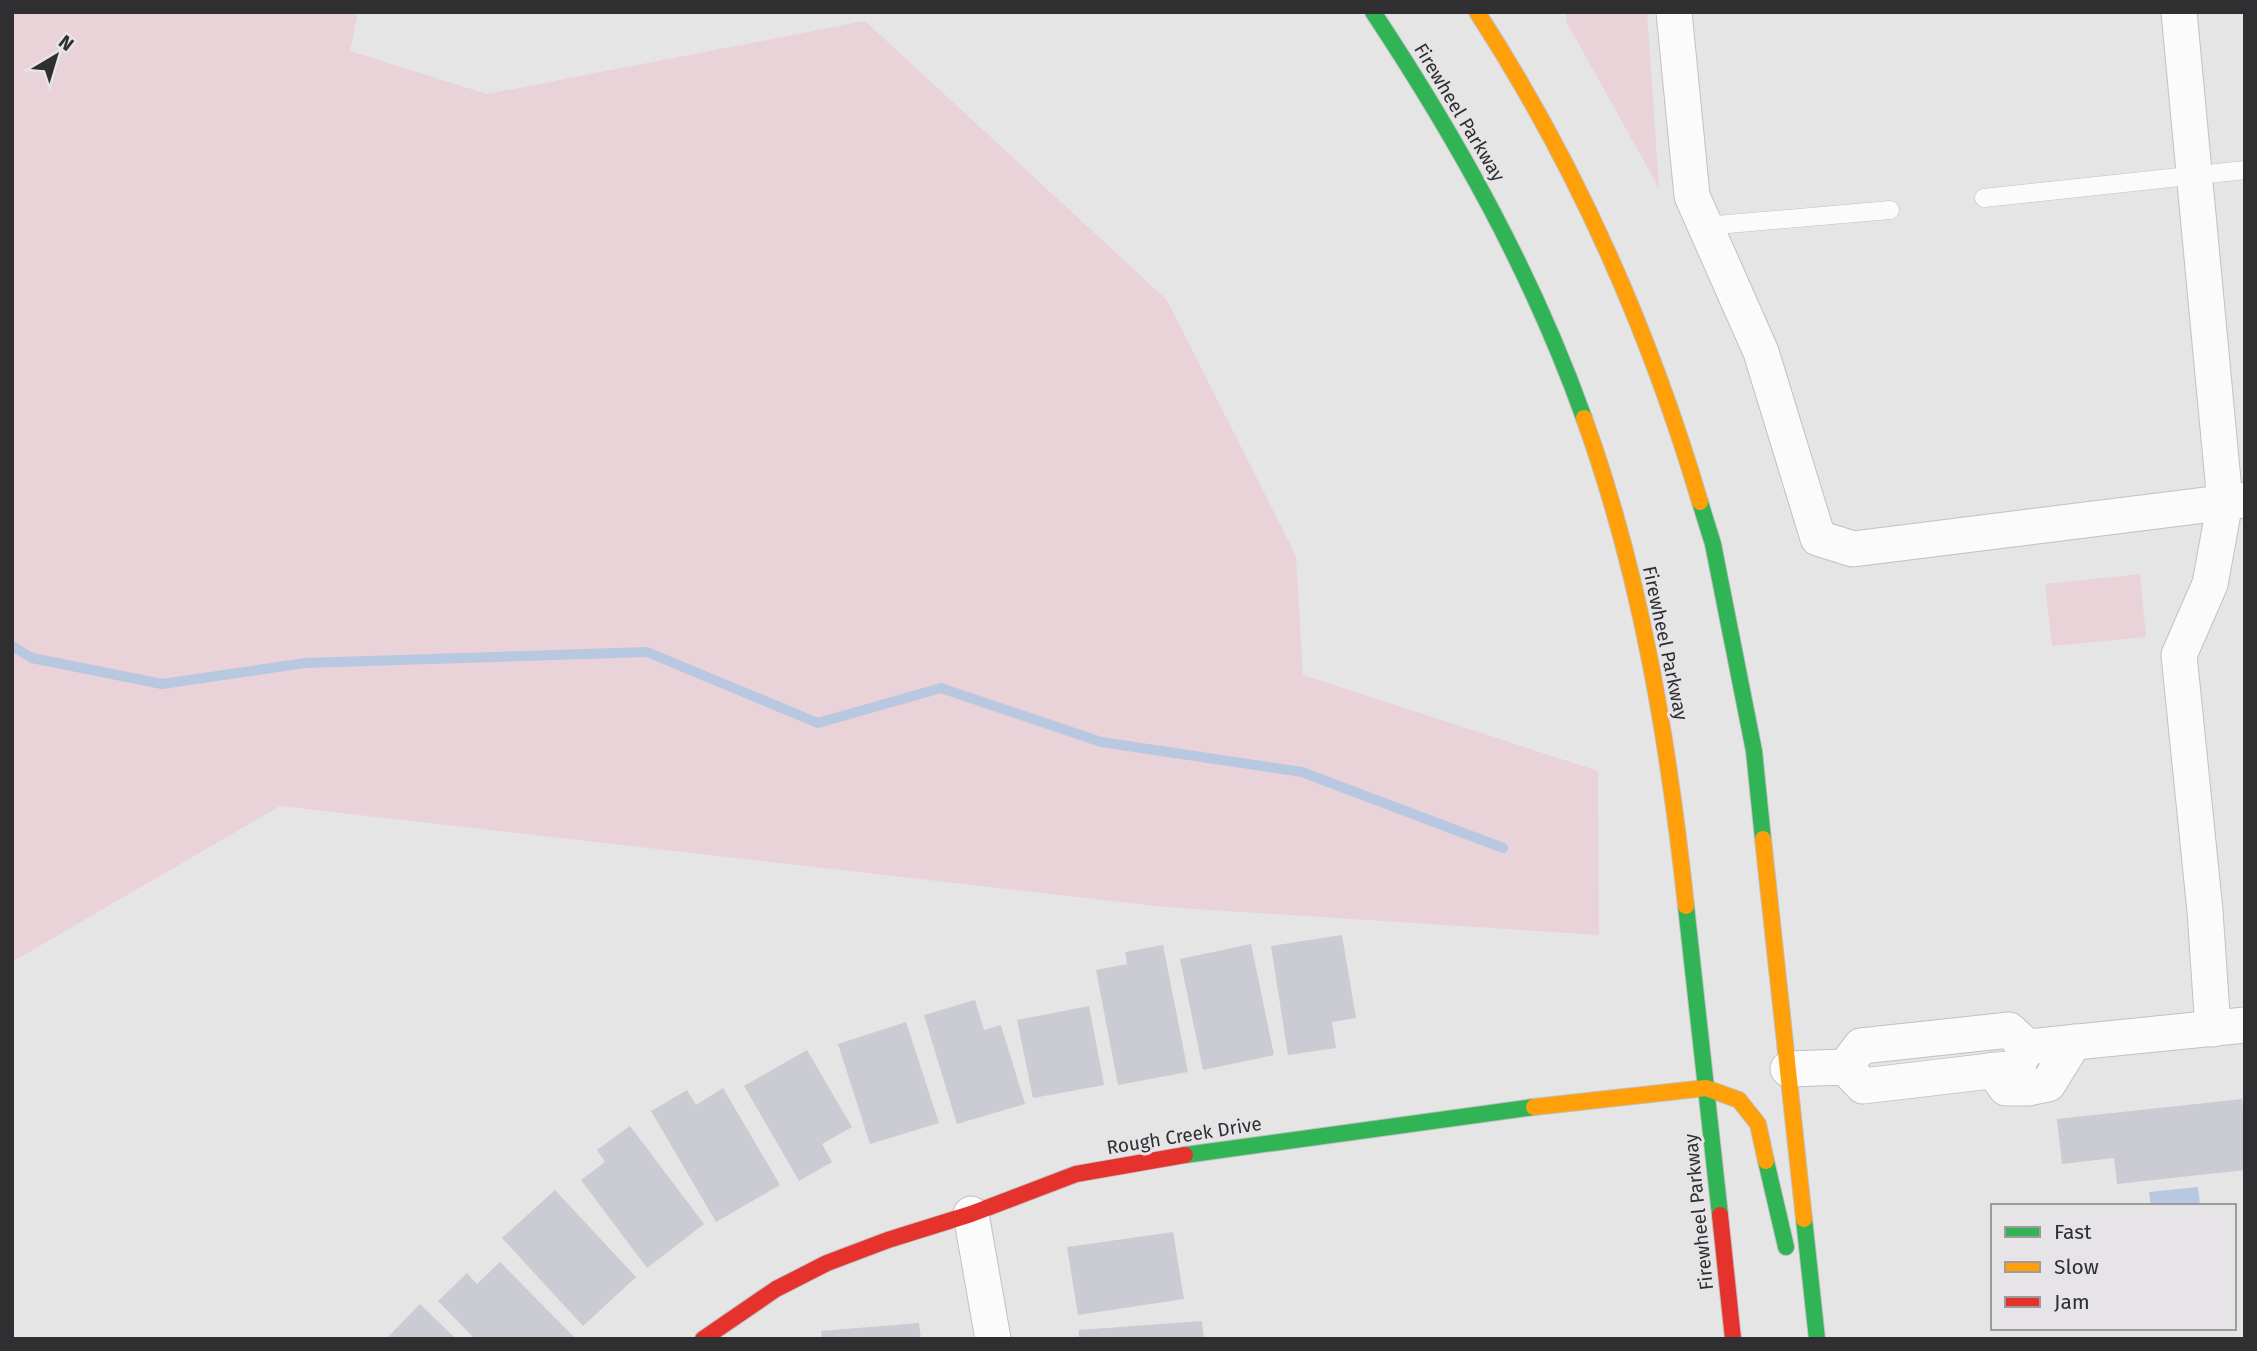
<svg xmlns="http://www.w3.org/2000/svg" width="2257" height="1351" viewBox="0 0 2257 1351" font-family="'Fira Sans',sans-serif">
<rect width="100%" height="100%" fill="#e6e5e6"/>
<g fill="#ead2d9">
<path d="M12,12H358L350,51L487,94L865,21L1167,300L1296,556L1303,675L1598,771L1599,935L1164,907L280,806L12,962Z"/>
<path d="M1566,12H1647L1659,188L1566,21Z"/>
<path d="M2140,574L2146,637L2052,646L2045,584Z"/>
</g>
<path fill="#b7c8e0" d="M2198,1187L2200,1206H2151L2149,1192Z"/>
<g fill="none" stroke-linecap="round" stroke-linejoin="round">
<path stroke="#b7c8e0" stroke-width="10" d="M12,646L32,658L162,684L305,663L647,652L818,723L941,688L1101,742L1302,772L1503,848"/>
</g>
<g fill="#cacbd3">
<path d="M1342,935L1356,1018L1332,1022L1336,1048L1288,1055L1271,946Z"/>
<path d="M1251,944L1274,1055L1203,1070L1180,959Z"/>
<path d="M1163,945L1188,1072L1118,1085L1096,970L1127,964L1125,952Z"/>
<path d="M975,1000L984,1030L1001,1025L1025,1104L957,1124L924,1015Z"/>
<path d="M1089,1006L1104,1085L1033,1098L1017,1020Z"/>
<path d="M906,1022L939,1123L870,1144L838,1044Z"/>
<path d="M807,1050L852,1127L822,1144L832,1162L799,1181L744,1086Z"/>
<path d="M723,1088L780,1185L716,1222L651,1111L687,1090L696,1105Z"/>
<path d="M2242,1099L2245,1125V1170L2117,1184L2114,1158L2062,1164L2057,1119Z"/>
<path d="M630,1126L704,1224L647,1268L581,1180L605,1162L597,1150Z"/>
<path d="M555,1190L636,1277L583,1326L502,1238Z"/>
<path d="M1173,1232L1184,1299L1078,1315L1067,1247Z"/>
<path d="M500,1262L574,1337L573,1339H475L438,1301L467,1273L477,1284Z"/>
<path d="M420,1304L456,1339H386Z"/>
<path d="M1202,1321L1204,1339H1079V1330Z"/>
<path d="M919,1323L921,1339H822L821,1331Z"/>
</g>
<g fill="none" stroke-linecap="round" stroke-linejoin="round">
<defs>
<g id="lane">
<path d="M1984,198L2245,170"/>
<path d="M1705,226L1890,210"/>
</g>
<g id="street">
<path d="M1674,12L1692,196L1761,352L1818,538L1853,549L2245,500"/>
<path d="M2179,12L2225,502L2210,584L2179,655L2205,911L2213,1029"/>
<path d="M1845,1067L1861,1046L2009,1030L2027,1047L2245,1025"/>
<path d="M1788,1069L1845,1067L1863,1086L2016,1068L2027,1047"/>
<path d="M1993,1070L2006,1088H2029L2048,1084L2074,1042"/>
<path d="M971,1214L993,1339"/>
</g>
<g id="fast">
<path d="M1373,12C1458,140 1532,273 1584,418"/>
<path d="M1700,502L1713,544L1754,751L1763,839"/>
<path d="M1686,906L1720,1215"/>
<path d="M1185,1155L1534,1107"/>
<path d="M1766,1161L1786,1247"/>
<path d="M1804,1219L1817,1339"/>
</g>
<g id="slow">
<path d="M1477,12C1575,163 1649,330 1700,502"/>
<path d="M1584,418C1641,576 1668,739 1686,906"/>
<path d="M1763,839L1804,1219"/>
<path d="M1534,1107L1706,1088L1739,1100L1758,1124L1766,1161"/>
</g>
<g id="jam">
<path d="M1720,1215L1733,1339"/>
<path d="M703,1339L776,1289L827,1263L888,1240L971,1214L1076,1174L1185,1155"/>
</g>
</defs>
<use href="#lane" stroke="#c2c1c2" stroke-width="19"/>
<use href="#street" stroke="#c2c1c2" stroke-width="37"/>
<use href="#fast" stroke="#c2c1c2" stroke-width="18"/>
<use href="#slow" stroke="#c2c1c2" stroke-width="18"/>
<use href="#jam" stroke="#c2c1c2" stroke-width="18"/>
<use href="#lane" stroke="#fbfbfb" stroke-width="18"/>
<use href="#street" stroke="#fbfbfb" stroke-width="35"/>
<use href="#fast" stroke="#30b455" stroke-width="16"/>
<use href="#slow" stroke="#ff9f0a" stroke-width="16"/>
<use href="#jam" stroke="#e5322d" stroke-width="16"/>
</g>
<g text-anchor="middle" stroke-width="6" stroke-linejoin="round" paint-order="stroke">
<g font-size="19" fill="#2f2e30" stroke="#e6e4e7">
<text transform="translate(1460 112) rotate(59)" y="7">Firewheel Parkway</text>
<text transform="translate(1666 643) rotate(78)" y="7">Firewheel Parkway</text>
<text transform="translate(1184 1135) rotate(-9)" y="7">Rough Creek Drive</text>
<text transform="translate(1698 1212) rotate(-96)" y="7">Firewheel Parkway</text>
</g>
</g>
<rect width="2257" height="1351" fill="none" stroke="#2f2e30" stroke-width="28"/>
<rect x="1991" y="1204" width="245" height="126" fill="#e6e4e7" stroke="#9d9b9e" stroke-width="2"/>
<rect x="2005" y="1227" width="35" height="10" fill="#30b455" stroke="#9d9b9e" stroke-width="2"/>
<text x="2054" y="1239" font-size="21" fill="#2f2e30">Fast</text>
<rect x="2005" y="1262" width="35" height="10" fill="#ff9f0a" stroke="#9d9b9e" stroke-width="2"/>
<text x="2054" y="1274" font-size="21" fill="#2f2e30">Slow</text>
<rect x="2005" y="1297" width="35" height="10" fill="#e5322d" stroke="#9d9b9e" stroke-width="2"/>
<text x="2054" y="1309" font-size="21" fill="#2f2e30">Jam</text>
<g transform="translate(56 56) rotate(38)" stroke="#e6e4e7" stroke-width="5" paint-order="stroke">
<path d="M0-5L12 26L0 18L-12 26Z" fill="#2f2e30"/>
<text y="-10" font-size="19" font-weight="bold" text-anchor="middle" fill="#2f2e30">N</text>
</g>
</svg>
